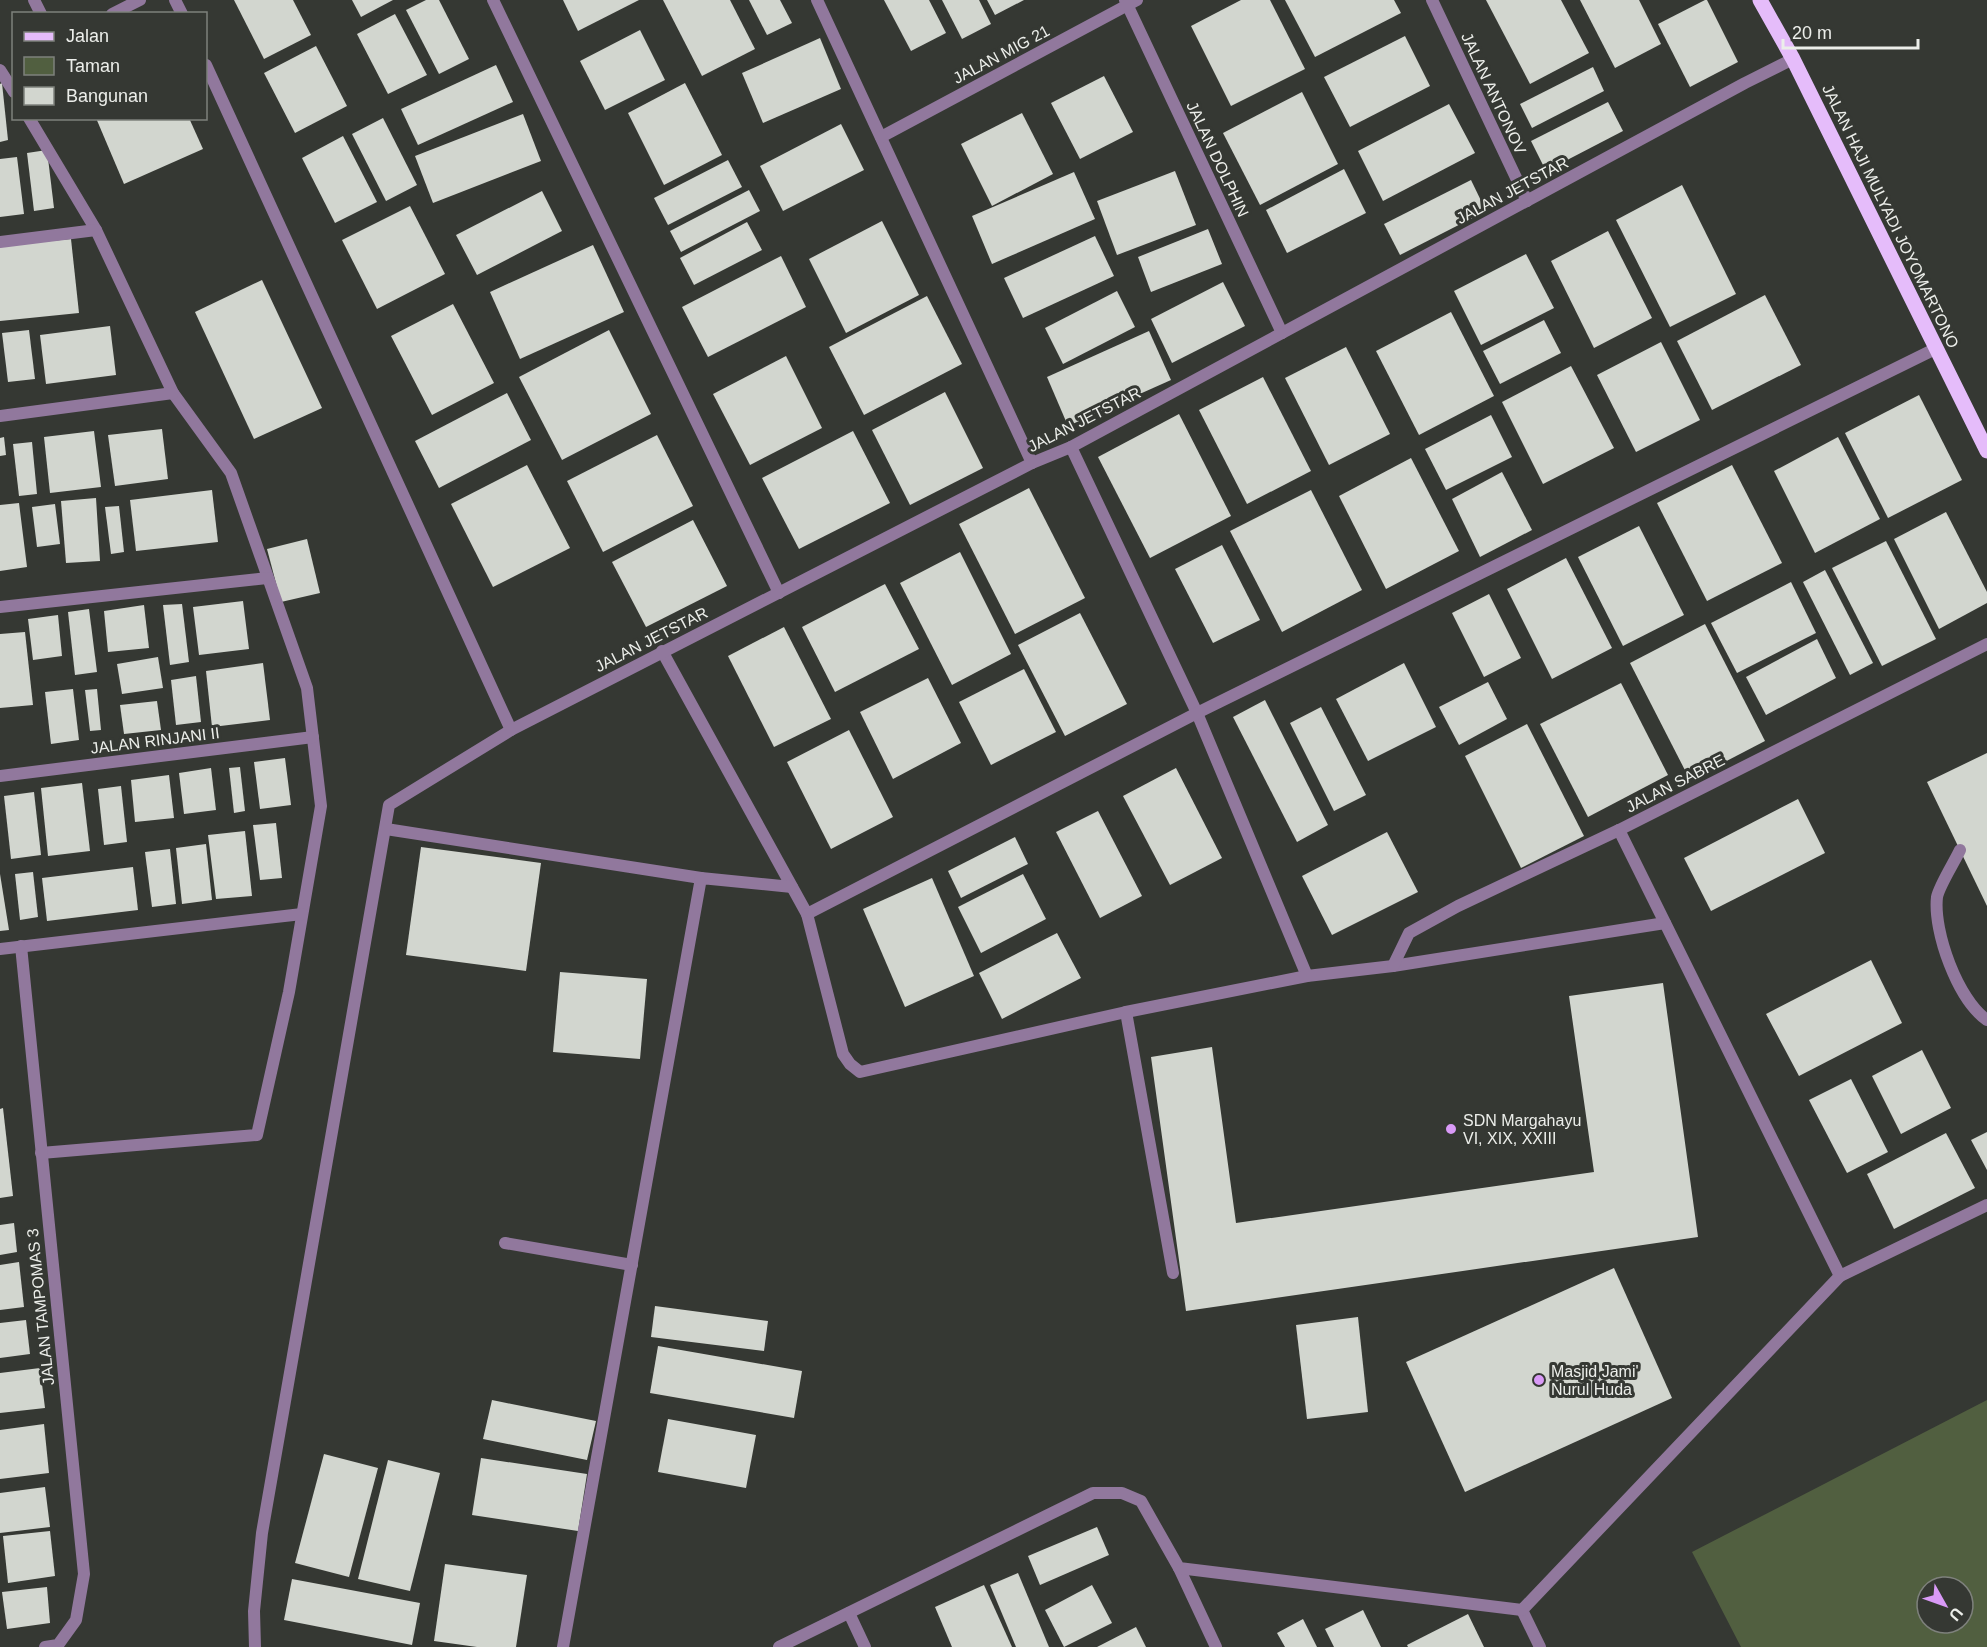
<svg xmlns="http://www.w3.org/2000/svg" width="1987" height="1647" viewBox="0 0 1987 1647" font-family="Arial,sans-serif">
<rect width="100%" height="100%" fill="#353833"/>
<path fill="#515f40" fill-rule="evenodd" d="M1987,1400V1647H1741L1692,1552ZM1927,1587H1963V1623H1927Z"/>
<g fill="#d2d6cf">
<path d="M234,0H293L311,35L264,59Z"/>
<path d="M352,0H393L361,17Z"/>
<path d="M426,0H439L469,59L439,74L406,10Z"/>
<path d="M563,0H639L578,31Z"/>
<path d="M663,0H730L755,49L702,76Z"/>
<path d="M749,0H780L792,23L767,35Z"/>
<path d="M884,0H929L946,33L911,51Z"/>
<path d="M942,0H979L991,24L962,39Z"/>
<path d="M987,0H1024L995,15Z"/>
<path d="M1241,0H1270L1305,69L1231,106L1191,26Z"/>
<path d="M1285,0H1394L1401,13L1315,57Z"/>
<path d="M1486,0H1561L1589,53L1530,84Z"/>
<path d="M1580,0H1639L1661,44L1615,68Z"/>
<path d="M1705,0H1707L1738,62L1690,87L1658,24Z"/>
<path d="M395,14L427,75L388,94L357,34Z"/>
<path d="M640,30L665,80L605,110L580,61Z"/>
<path d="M1405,36L1430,86L1350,127L1324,77Z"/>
<path d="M820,38L841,89L763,123L742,73Z"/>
<path d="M316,46L347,106L295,133L264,73Z"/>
<path d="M496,65L513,102L418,145L401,109Z"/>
<path d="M1593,67L1604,91L1532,128L1520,104Z"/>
<path d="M1104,76L1133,132L1080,159L1051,103Z"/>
<path d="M2,83L8,140L0,142V84Z"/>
<path d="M685,83L722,155L664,185L628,113Z"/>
<path d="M1302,92L1338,164L1260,205L1223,133Z"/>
<path d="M1608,102L1623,131L1546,171L1531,141Z"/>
<path d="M1449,104L1475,153L1383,201L1358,151Z"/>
<path d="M1022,113L1053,174L992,206L961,144Z"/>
<path d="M523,114L541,161L433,203L415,156Z"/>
<path d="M96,118H189L203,149L124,184Z"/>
<path d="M383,118L417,185L386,201L352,134Z"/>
<path d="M841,124L864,170L783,211L760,166Z"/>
<path d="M343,136L377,202L335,223L302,158Z"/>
<path d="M47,150L54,208L34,211L27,153Z"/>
<path d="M17,157L24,214L0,217V159Z"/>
<path d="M728,160L742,187L668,225L654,198Z"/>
<path d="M1344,169L1366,213L1287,253L1266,210Z"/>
<path d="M1175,171L1196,225L1117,255L1097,201Z"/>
<path d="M1074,172L1095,219L992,264L972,216Z"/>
<path d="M1471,180L1486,211L1400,255L1384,224Z"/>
<path d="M1682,185L1736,294L1670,327L1616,220Z"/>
<path d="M749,190L760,211L681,252L670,231Z"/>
<path d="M542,191L562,231L477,275L456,235Z"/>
<path d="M410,206L445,274L377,309L342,240Z"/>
<path d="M882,221L919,295L846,333L809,259Z"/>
<path d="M747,222L762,250L694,285L680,258Z"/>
<path d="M1208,229L1222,264L1151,292L1138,257Z"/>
<path d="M1608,231L1652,318L1594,348L1551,261Z"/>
<path d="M1095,236L1114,276L1023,318L1004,278Z"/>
<path d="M71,239L79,313L0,321V246Z"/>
<path d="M593,245L624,312L520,359L490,292Z"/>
<path d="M1526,254L1554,308L1481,345L1454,291Z"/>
<path d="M781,256L806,307L708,357L682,307Z"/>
<path d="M262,280L322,408L254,439L195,312Z"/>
<path d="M1223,282L1245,326L1172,363L1151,319Z"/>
<path d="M1117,291L1135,327L1063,364L1045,328Z"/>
<path d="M1765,295L1801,365L1712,410L1677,341Z"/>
<path d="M927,296L962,364L864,415L829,347Z"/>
<path d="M453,304L494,383L432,415L391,336Z"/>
<path d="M1451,312L1494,396L1419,435L1376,351Z"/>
<path d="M1544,320L1561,353L1500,384L1483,351Z"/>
<path d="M110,326L116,375L46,384L40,335Z"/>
<path d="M29,330L35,379L8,382L2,333Z"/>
<path d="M609,330L651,414L562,460L519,377Z"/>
<path d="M1149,331L1171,380L1068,426L1047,377Z"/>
<path d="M1661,342L1700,420L1636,452L1597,375Z"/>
<path d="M1346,347L1390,434L1329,465L1285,378Z"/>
<path d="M786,356L822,428L750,465L713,394Z"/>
<path d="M1571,366L1614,448L1543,484L1502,402Z"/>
<path d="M1263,377L1311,471L1247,504L1199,410Z"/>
<path d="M945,392L983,468L910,505L872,430Z"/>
<path d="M507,393L531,440L439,488L415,441Z"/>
<path d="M1919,395L1962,480L1888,518L1845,433Z"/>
<path d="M1179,414L1231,516L1150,558L1098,457Z"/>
<path d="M1491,415L1512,457L1446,490L1425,449Z"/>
<path d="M162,429L168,479L115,486L108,435Z"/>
<path d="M94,431L101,487L50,493L44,437Z"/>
<path d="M853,431L890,503L799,549L762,478Z"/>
<path d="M657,435L693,506L603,552L567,481Z"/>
<path d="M4,437L6,455L0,456V438Z"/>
<path d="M1838,437L1880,519L1815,553L1774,471Z"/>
<path d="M32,442L37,494L19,496L13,444Z"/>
<path d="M1411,458L1459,551L1386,589L1339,496Z"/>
<path d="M527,465L570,548L493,587L451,504Z"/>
<path d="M1732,465L1782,563L1707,601L1657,503Z"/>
<path d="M1502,472L1532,530L1480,557L1452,499Z"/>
<path d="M1029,488L1085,598L1015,634L959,524Z"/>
<path d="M212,490L218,542L136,551L130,500Z"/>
<path d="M1311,490L1362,590L1282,632L1230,531Z"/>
<path d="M96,498L100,561L66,563L61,501Z"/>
<path d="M19,503L27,567L0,571V505Z"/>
<path d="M55,504L60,544L37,547L32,507Z"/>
<path d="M119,506L124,552L111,554L105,507Z"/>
<path d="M1946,512L1987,592V603L1939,629L1894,539Z"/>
<path d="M693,520L727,586L646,627L612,562Z"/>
<path d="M1639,526L1684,615L1623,646L1578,557Z"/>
<path d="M307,539L320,593L281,602L267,549Z"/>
<path d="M1886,541L1936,639L1882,666L1832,568Z"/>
<path d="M1222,545L1260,620L1213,643L1175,569Z"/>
<path d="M960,552L1011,654L952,685L900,583Z"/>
<path d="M1566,558L1612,648L1552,679L1507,589Z"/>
<path d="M1825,570L1873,663L1850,675L1803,582Z"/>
<path d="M1791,582L1816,633L1737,673L1711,623Z"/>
<path d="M885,584L919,649L835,692L802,627Z"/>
<path d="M1489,594L1521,658L1484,677L1452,613Z"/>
<path d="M243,601L249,649L199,655L193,607Z"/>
<path d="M182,604L189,662L170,665L163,605Z"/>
<path d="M144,605L149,648L108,652L104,611Z"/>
<path d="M89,609L97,672L75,675L68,612Z"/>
<path d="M1080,613L1127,704L1065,736L1018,645Z"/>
<path d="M58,615L62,656L33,660L28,619Z"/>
<path d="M1705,624L1765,741L1690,780L1630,663Z"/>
<path d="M784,627L831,719L774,747L728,656Z"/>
<path d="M25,632L33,705L0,708V634Z"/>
<path d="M1817,639L1836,678L1766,715L1746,677Z"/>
<path d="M158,657L163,688L122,694L117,664Z"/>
<path d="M263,663L270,720L212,727L206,671Z"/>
<path d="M1404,663L1436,727L1368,761L1336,699Z"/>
<path d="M1024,669L1056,732L991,765L959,702Z"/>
<path d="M196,676L201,722L176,725L171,680Z"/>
<path d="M928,678L961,743L893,779L860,712Z"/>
<path d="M1488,682L1507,719L1459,745L1439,707Z"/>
<path d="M1621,683L1668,775L1588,817L1540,724Z"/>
<path d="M73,689L79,740L51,744L45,692Z"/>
<path d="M97,689L101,730L90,731L85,690Z"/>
<path d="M1265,700L1328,825L1297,842L1233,717Z"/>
<path d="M157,701L161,730L124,734L120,705Z"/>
<path d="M1321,707L1366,795L1334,811L1290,723Z"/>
<path d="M1527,724L1584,836L1521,868L1465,756Z"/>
<path d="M849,730L893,817L831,849L787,762Z"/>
<path d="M1987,753V906L1927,782Z"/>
<path d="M285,758L291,805L260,809L254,762Z"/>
<path d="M240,767L245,811L234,813L229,768Z"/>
<path d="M211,768L216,810L184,814L179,773Z"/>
<path d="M1176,768L1222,858L1170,885L1123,796Z"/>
<path d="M169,775L174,818L135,822L131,780Z"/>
<path d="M82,783L90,851L48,856L41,788Z"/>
<path d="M121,786L127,842L104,845L98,789Z"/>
<path d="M34,792L41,855L11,859L4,796Z"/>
<path d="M1798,799L1825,853L1711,911L1684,858Z"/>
<path d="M1098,811L1142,896L1100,918L1056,832Z"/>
<path d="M276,823L282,878L260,880L253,825Z"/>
<path d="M245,831L252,896L216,899L208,835Z"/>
<path d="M1387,832L1418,892L1332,935L1302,876Z"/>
<path d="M1015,837L1028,864L961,898L948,871Z"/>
<path d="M206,844L212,900L182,904L176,848Z"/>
<path d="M421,847L541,863L526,971L406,955Z"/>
<path d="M170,849L176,904L152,907L145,852Z"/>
<path d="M133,867L138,910L47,921L42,878Z"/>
<path d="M33,872L38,917L20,920L15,874Z"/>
<path d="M0,874L9,930L0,931Z"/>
<path d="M1023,874L1046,919L981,953L958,907Z"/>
<path d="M932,878L974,976L905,1007L863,909Z"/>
<path d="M1057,933L1081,978L1002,1019L979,973Z"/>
<path d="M1871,960L1902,1023L1799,1076L1766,1014Z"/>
<path d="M560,972L647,979L640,1059L553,1052Z"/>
<path d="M1663,983L1698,1237L1186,1311L1151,1057L1212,1047L1236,1223L1594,1172L1569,996Z"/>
<path d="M1922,1050L1951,1108L1901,1134L1872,1076Z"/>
<path d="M1851,1079L1888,1152L1847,1173L1809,1100Z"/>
<path d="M3,1108L13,1196L0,1198V1109Z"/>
<path d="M1987,1132V1170L1971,1140Z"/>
<path d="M1946,1133L1975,1188L1894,1229L1867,1174Z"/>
<path d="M14,1223L17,1252L0,1255V1225Z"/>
<path d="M19,1262L24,1307L0,1310V1265Z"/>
<path d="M1614,1268L1672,1398L1465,1492L1406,1362Z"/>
<path d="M655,1306L768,1321L764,1351L651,1337Z"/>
<path d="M1358,1317L1368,1412L1307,1419L1296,1325Z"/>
<path d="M26,1320L30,1354L0,1358V1323Z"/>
<path d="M658,1346L802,1371L794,1418L650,1393Z"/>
<path d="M40,1368L45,1408L0,1413V1373Z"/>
<path d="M492,1400L596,1421L587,1460L483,1439Z"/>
<path d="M668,1419L756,1435L746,1488L658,1472Z"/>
<path d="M44,1424L49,1473L0,1479V1430Z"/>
<path d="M324,1454L378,1468L349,1577L295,1563Z"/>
<path d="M481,1458L587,1474L578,1531L472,1515Z"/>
<path d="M388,1460L440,1473L410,1591L358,1579Z"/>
<path d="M45,1487L50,1527L0,1533V1493Z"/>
<path d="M1097,1527L1109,1555L1040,1585L1028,1556Z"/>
<path d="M50,1531L55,1576L8,1583L3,1536Z"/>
<path d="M445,1564L527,1575L516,1647H477L434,1641Z"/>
<path d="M1018,1573L1049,1647H1016L990,1585Z"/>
<path d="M292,1579L420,1603L412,1645L284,1620Z"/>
<path d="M984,1585L1012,1647H952L935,1607Z"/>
<path d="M1092,1585L1112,1623L1064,1647L1045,1610Z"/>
<path d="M47,1587L50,1623L7,1629L2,1592Z"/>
<path d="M1363,1610L1381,1647H1334L1325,1629Z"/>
<path d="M1468,1614L1484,1647H1408L1407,1645Z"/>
<path d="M1303,1619L1317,1647H1285L1277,1633Z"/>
<path d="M1136,1627L1146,1647H1097Z"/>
</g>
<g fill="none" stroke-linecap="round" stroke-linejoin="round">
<path stroke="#91789d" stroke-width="12" d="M1960,850C1955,861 1939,886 1937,897C1933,932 1958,1000 1987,1020"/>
<g stroke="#91789d" stroke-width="12">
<path d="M34,0L41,14"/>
<path d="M175,0L182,14"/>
<path d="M493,0L779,593"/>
<path d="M817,0L1032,463"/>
<path d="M1125,0L1282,333"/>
<path d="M1432,0L1527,201"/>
<path d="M112,14L140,0"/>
<path d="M206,65L511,730"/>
<path d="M0,70L14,92"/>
<path d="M29,118L96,230L173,393L231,473L307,688L321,806L289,992L257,1135L41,1153"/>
<path d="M881,137L1137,0"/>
<path d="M0,242L96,230"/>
<path d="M0,416L173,393"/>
<path d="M1071,447L1197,713L1307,976"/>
<path d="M0,607L267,578"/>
<path d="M662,651L807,914L1197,713L1937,348"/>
<path d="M0,776L313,737"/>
<path d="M386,829L701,878"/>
<path d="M1619,830L1840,1276L1987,1205"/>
<path d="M807,914L843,1054L850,1064L860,1072L1126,1012L1307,976L1393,966L1665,923"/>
<path d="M21,946L84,1574L76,1620L58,1645L45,1647"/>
<path d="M0,949L302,914"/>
<path d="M1393,966L1409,933L1458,906L1619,830L1987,644"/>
<path d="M1126,1012L1173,1273"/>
<path d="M505,1243L632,1265"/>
<path d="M1179,1568L1216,1647"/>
<path d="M1522,1610L1540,1647"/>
<path d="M849,1613L865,1647"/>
<path d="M255,1647L254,1611L262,1533L389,805L511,730L1032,463L1071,447L1745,83L1793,59"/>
<path d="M563,1647L701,878L792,887"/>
<path d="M779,1647L1093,1493H1122L1141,1501L1179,1568L1522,1610L1840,1276"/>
</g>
<path stroke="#e5bcfa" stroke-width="15" d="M1760,0L1793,59L1987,451"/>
</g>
<g fill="#d99af7" stroke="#353833" stroke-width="2">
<circle cx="1451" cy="1129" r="6"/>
<circle cx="1539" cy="1380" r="6"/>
</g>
<g text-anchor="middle" stroke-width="6" stroke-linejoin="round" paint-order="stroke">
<g font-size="16" fill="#eceeea" stroke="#353833">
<text transform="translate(1001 54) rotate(-28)" y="6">JALAN MIG 21</text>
<text transform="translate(1494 93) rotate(65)" y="6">JALAN ANTONOV</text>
<text transform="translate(1218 159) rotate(65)" y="6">JALAN DOLPHIN</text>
<text transform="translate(1512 190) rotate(-28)" y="6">JALAN JETSTAR</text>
<text transform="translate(1891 216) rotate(64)" y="6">JALAN HAJI MULYADI JOYOMARTONO</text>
<text transform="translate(1084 419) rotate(-27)" y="6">JALAN JETSTAR</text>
<text transform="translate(651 639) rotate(-27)" y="6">JALAN JETSTAR</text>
<text transform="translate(155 740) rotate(-7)" y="6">JALAN RINJANI II</text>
<text transform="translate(1675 783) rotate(-27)" y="6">JALAN SABRE</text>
<text transform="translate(40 1307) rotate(-96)" y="6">JALAN TAMPOMAS 3</text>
</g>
<g font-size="16" fill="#eceeea" stroke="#353833" text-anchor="start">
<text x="1463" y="1126">SDN Margahayu<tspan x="1463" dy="18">VI, XIX, XXIII</tspan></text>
<text x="1551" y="1377">Masjid Jami'<tspan x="1551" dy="18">Nurul Huda</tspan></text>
</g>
</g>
<rect x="12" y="12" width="195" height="108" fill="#353833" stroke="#7e817c" stroke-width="1.5"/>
<rect x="24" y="32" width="30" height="9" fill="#e5bcfa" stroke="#7e817c" stroke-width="1.5"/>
<text x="66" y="42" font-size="18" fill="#eceeea">Jalan</text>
<rect x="24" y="57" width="30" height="18" fill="#515f40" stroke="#7e817c" stroke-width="1.5"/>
<text x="66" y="72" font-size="18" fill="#eceeea">Taman</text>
<rect x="24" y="87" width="30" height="18" fill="#d2d6cf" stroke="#7e817c" stroke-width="1.5"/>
<text x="66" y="102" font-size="18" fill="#eceeea">Bangunan</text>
<g transform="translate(1945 1605) rotate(130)"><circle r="28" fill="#353833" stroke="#7e817c" stroke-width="1.5"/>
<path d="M0-4.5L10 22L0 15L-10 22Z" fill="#d99af7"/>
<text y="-9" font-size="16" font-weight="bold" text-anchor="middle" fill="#eceeea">U</text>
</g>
<path d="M1783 39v9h135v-9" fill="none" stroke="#eceeea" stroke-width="3"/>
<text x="1792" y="39" font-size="18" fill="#eceeea" stroke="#353833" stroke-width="4.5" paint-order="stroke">20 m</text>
</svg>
